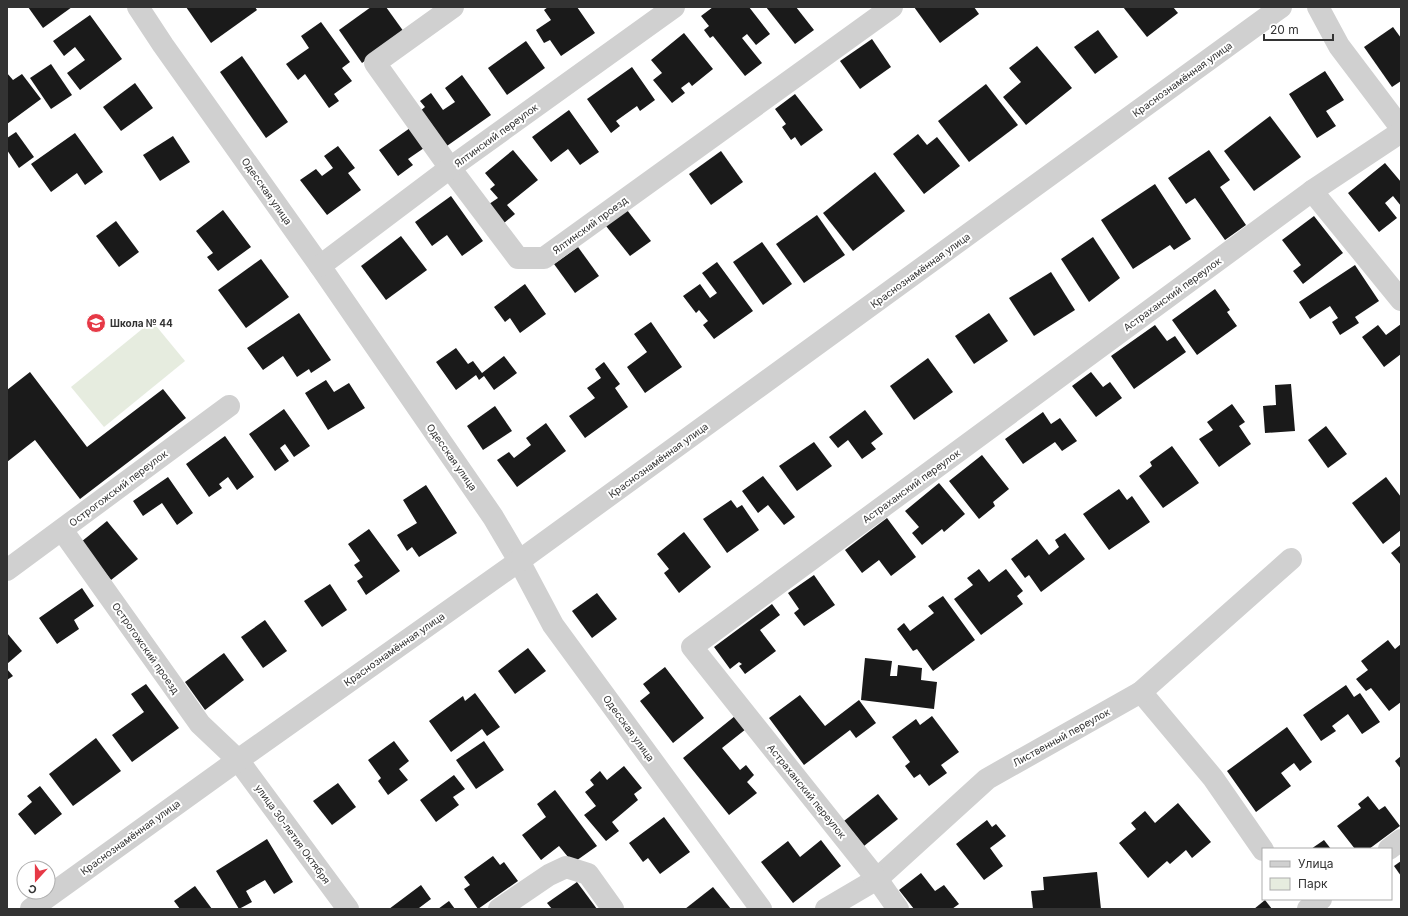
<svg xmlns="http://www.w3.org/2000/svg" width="1408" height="916" viewBox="0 0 1408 916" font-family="Inter,sans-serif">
<rect width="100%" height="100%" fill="#fff"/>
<path fill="#e6ecdf" d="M152,321L185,361L104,427L71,387Z"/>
<g fill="#1a1a1a">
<path d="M28,7H72L43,28Z"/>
<path d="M186,7H255L257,10L211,43Z"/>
<path d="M371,7H386L404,32L362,63L339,30Z"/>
<path d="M548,7H577L595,33L561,56L550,40L544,43L536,30L551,20L544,10Z"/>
<path d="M713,7H749L770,34L756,45L747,34L742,38L762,63L745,76L713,36L710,38L704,30L709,26L701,16Z"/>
<path d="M766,7H796L814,30L795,44Z"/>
<path d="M914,7H974L979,14L940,43Z"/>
<path d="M1123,7H1173L1178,13L1147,37Z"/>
<path d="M90,15L122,59L80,90L67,73L85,60L75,47L64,56L53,41Z"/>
<path d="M321,22L350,62L342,68L352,81L334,94L339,101L329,108L305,74L298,80L286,64L309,48L301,36Z"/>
<path d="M1393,27L1401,38V81L1392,87L1364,47Z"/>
<path d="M1098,30L1118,57L1095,74L1074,47Z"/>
<path d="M684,33L713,69L692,86L689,82L681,88L685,93L672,103L653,80L662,73L651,60Z"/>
<path d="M872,39L891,67L860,89L840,61Z"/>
<path d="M526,41L545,68L507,95L488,68Z"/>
<path d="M1037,46L1072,88L1026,125L1003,97L1021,82L1009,68Z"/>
<path d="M242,56L288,122L266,138L220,72Z"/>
<path d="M51,64L72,95L51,109L30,78Z"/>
<path d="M632,67L655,100L640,111L637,106L616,121L620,126L611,133L587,99Z"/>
<path d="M1325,71L1344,100L1326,111L1336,126L1317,138L1289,94Z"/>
<path d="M7,73L13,80L22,74L41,99L7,124Z"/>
<path d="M462,75L491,115L444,148L419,112L425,107L420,101L431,93L443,110L455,102L445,88Z"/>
<path d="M135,83L153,108L121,131L103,107Z"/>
<path d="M986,84L1018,125L969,162L938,121Z"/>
<path d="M795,94L823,130L801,146L795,137L791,140L782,127L786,124L775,109Z"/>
<path d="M569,110L599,152L580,165L568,149L551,162L532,137Z"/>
<path d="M1270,116L1301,157L1254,191L1224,151Z"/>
<path d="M410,128L424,148L408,159L413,165L398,176L379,150Z"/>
<path d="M16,132L34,157L19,168L7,150V138Z"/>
<path d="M75,133L103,172L85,185L77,173L51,192L31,164Z"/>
<path d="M918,134L927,145L937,137L960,166L924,194L893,154Z"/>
<path d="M173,136L190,162L160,181L143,155Z"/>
<path d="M338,146L355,168L348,173L361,190L327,215L300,180L316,169L322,176L333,168L324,156Z"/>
<path d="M513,150L538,180L507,205L515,214L504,223L489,204L498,198L490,189L495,185L485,173Z"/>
<path d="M1209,150L1230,180L1220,187L1246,225L1225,240L1195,198L1186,204L1168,178Z"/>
<path d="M721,151L743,182L711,205L689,174Z"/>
<path d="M1385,163L1401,182V206L1393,196L1385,203L1397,218L1379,232L1348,193Z"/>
<path d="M875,172L905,211L853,251L823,213Z"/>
<path d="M1155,184L1191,239L1174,250L1170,245L1133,269L1101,220Z"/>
<path d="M451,196L483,241L462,256L447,235L432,246L415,222Z"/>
<path d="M223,210L251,247L218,271L207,257L213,253L196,231Z"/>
<path d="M627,210L651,241L630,256L606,226Z"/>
<path d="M817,215L845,255L804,283L776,244Z"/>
<path d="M1314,216L1343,253L1303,284L1293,271L1301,265L1282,240Z"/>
<path d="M116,221L139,252L119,267L96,236Z"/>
<path d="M401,236L427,270L386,300L361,266Z"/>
<path d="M1093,237L1120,278L1089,302L1061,259Z"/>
<path d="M762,242L792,284L763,305L733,262Z"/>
<path d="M578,247L599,276L575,293L554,264Z"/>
<path d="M261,259L289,297L246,328L218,290Z"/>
<path d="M717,262L753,311L714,339L703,325L708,321L699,310L696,313L683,296L700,284L710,298L717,293L702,273Z"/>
<path d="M1355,265L1379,301L1355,317L1359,323L1340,335L1332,322L1338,318L1330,306L1310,319L1299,302Z"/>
<path d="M1051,272L1075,310L1034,336L1009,298Z"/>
<path d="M525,284L546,314L520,333L510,318L505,322L494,307Z"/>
<path d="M1215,289L1230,310L1227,312L1237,326L1197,355L1172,320Z"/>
<path d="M299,313L331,360L311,373L309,369L297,377L283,356L263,370L247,348Z"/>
<path d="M989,313L1008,341L974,364L955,336Z"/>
<path d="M651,322L682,367L645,393L627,367L647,352L634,334Z"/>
<path d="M1401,324V354L1384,367L1362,337L1378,325L1386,335Z"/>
<path d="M1155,325L1167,341L1175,336L1186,352L1134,389L1111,356Z"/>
<path d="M456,348L468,364L473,361L482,373L504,356L517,373L494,390L484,376L479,380L476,375L456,390L436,362Z"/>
<path d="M928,358L953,392L914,420L890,386Z"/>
<path d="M604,362L620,384L615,388L628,407L585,438L569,416L595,398L587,388L601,378L595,369Z"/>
<path d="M30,372L87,447L163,389L186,418L80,499L35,440L7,462V390Z"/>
<path d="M1091,372L1103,387L1110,382L1122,398L1096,417L1072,386Z"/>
<path d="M326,380L334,392L349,383L365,408L328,430L305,393Z"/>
<path d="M1291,384L1295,431L1265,433L1263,406L1276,405L1275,385Z"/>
<path d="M1232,404L1245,422L1239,426L1251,444L1219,467L1199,439L1213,430L1207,422Z"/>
<path d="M495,406L512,431L483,450L467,426Z"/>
<path d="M284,409L310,446L294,457L285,444L280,448L289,461L275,471L249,434Z"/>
<path d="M865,410L883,434L871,443L876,449L862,459L848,440L838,448L829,437Z"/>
<path d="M1043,412L1051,424L1060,418L1077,441L1062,451L1055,442L1023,464L1005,439Z"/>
<path d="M546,423L566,451L517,487L497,460L509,452L514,458L531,445L526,438Z"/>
<path d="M1326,426L1347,454L1328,468L1308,440Z"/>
<path d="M225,436L254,477L237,490L228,477L219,484L222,488L209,497L186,464Z"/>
<path d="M814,442L832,466L797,491L779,466Z"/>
<path d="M1172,446L1199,483L1163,508L1139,476L1152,466L1150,462Z"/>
<path d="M982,455L1009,489L993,502L995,506L979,519L949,481Z"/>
<path d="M763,476L795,517L784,525L768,505L758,513L742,491Z"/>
<path d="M168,477L193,513L177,525L162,503L143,516L133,501Z"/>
<path d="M1386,477L1401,497V530L1383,544L1352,503Z"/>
<path d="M939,483L965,514L944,532L942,529L922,545L912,533L919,527L905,511Z"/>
<path d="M426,485L457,533L419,557L412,547L407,551L397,535L417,523L403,500Z"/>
<path d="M1119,489L1127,500L1132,496L1150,522L1109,550L1083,514Z"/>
<path d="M731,500L737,508L742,505L759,530L727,553L703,519Z"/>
<path d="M887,518L916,557L891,576L879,560L862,573L845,550Z"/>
<path d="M107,521L138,559L111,580L81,542Z"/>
<path d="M369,529L400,571L366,595L357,581L363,577L354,565L360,561L348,544Z"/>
<path d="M684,532L711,567L679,593L664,573L669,569L657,554Z"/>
<path d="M1065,533L1085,559L1041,592L1029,575L1025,578L1011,559L1037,539L1049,555L1059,547L1055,540Z"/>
<path d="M1401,545V565L1391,553Z"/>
<path d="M979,569L989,582L1006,569L1023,591L1017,596L1023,604L981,635L954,599L973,585L967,578Z"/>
<path d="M814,575L835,605L804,626L794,613L799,609L788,593Z"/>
<path d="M330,584L347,610L322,627L304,601Z"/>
<path d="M82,588L94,606L74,620L79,629L57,644L39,618Z"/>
<path d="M597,593L617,619L592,638L572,611Z"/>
<path d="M943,596L975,640L933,671L917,649L913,651L897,629L904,623L910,631L934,613L928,606Z"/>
<path d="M772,604L780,615L760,630L776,651L745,674L739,666L742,664L739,662L730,669L714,647Z"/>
<path d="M265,620L287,651L263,668L241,637Z"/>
<path d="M7,633L22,651L7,664Z"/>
<path d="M1388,640L1395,649L1401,644V702L1389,711L1371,688L1366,691L1356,679L1368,670L1361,661Z"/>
<path d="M528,648L546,671L515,694L498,671Z"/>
<path d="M224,653L244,680L205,710L185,682Z"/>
<path d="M865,658L892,661L890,676H897L898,665L922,668L921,680L937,682L934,709L861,700Z"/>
<path d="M665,667L704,718L673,743L640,701L650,693L643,684Z"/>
<path d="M7,669L13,676L7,680Z"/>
<path d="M146,684L179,728L132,762L112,735L144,712L131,694Z"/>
<path d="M1346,685L1354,697L1360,693L1380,722L1362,734L1348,714L1332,726L1336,731L1321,741L1303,715Z"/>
<path d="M475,693L500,727L487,736L482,729L451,752L429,721L463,696L465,701Z"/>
<path d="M800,695L825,726L859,700L876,723L856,738L850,730L804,765L769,718Z"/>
<path d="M735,716L746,729L722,748L740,770L746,765L754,775L747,782L757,793L729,815L683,758Z"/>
<path d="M932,716L959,752L941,765L947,773L929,786L920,774L914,778L905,766L910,762L892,737L916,719L920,725Z"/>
<path d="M1287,727L1312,762L1300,771L1294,763L1281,773L1291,786L1256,812L1227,771Z"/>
<path d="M96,738L121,771L73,806L49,774Z"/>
<path d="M394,741L409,761L399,769L408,780L388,795L378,781L381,778L368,760Z"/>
<path d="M484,741L504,770L476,789L456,760Z"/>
<path d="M1401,756V769L1395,761Z"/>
<path d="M624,766L642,788L634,794L638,800L612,822L619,831L606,841L584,815L596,806L585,792L594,785L590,780L600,771L607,780Z"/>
<path d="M454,775L465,789L453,797L459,805L436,822L420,800Z"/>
<path d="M338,783L356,807L332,825L313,801Z"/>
<path d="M40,786L62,814L35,835L18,814L32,802L27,796Z"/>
<path d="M555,790L597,846L573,863L559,846L541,860L522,835L546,817L537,804Z"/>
<path d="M878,794L898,819L864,846L844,821Z"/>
<path d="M1368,796L1379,810L1385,806L1400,826L1369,849H1355L1337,826L1361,808L1358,804Z"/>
<path d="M1178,803L1211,842L1192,858L1186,850L1170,864L1167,861L1148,878L1119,843L1136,829L1131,823L1145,811L1155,823Z"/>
<path d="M664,817L690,852L660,874L648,858L643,862L629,843Z"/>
<path d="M987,820L992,827L996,824L1006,836L990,848L1003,866L984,880L956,844Z"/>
<path d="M267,839L293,882L274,894L265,880L246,891L252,902L239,909L216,871Z"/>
<path d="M821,840L841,866L793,903L761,862L788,841L800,857Z"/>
<path d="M1324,840L1331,849H1311Z"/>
<path d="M493,856L500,865L504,862L518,881L478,909L464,889L470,885L464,877Z"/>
<path d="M1401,861V876L1394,866Z"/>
<path d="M1097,872L1101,909H1033L1031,891L1044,890L1043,877Z"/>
<path d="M921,873L935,891L944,885L959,904L952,909H914L899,890Z"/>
<path d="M577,882L597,909H552L547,903Z"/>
<path d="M421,885L431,899L419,908L420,909H389Z"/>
<path d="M195,886L212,909H180L174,901Z"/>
<path d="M713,887L731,909H685Z"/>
<path d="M1265,900L1272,909H1254Z"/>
<path d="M449,901L455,909H438Z"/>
</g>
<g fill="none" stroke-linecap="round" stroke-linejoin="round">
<g stroke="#d0d0d0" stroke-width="22">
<path d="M138,7L163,45L320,266L493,517L519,561L553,625L761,909"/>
<path d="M453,7L375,63L450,168L518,258H544L892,7"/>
<path d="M1318,7L1339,46L1401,128"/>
<path d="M1312,191L1401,300"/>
<path d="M320,266L450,168L674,7"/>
<path d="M62,530L200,724L238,760L348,909"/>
<path d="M7,570L229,406"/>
<path d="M1141,692L1213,778L1263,850"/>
<path d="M1389,849L1401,840"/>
<path d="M31,909L238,760L519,561L1281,7"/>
<path d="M499,909L549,875L566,867L588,874L613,909"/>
<path d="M826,909L877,879L987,779L1141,692L1291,559"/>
<path d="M898,909L877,879L692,647L1312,191L1401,132"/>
<path d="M1308,909L1321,899"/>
</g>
</g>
<defs>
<symbol id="school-disc" viewBox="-11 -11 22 22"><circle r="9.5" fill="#e63946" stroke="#fff"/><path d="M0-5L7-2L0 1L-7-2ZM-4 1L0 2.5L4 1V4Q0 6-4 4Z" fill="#fff"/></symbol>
</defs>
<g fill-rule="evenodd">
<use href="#school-disc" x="85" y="312" width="22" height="22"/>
</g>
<g text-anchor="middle" stroke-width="4" stroke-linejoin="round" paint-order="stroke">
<g font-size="10" fill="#333" stroke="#fff">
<text transform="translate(1182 79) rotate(-36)" y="4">Краснознамённая улица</text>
<text transform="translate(496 135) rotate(-36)" y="4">Ялтинский переулок</text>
<text transform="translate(267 191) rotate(55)" y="4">Одесская улица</text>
<text transform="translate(590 225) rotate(-36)" y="4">Ялтинский проезд</text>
<text transform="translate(920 270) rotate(-36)" y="4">Краснознамённая улица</text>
<text transform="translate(1172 294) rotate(-36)" y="4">Астраханский переулок</text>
<text transform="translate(452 457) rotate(55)" y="4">Одесская улица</text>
<text transform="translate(658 460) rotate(-36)" y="4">Краснознамённая улица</text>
<text transform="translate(911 486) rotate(-36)" y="4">Астраханский переулок</text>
<text transform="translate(118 488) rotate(-37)" y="4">Острогожский переулок</text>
<text transform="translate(146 648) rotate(55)" y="4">Острогожский проезд</text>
<text transform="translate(394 649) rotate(-35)" y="4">Краснознамённая улица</text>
<text transform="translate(629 728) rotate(54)" y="4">Одесская улица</text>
<text transform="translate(1061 737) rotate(-29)" y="4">Лиственный переулок</text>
<text transform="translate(807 791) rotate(51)" y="4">Астраханский переулок</text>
<text transform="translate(293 834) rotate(54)" y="4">улица 30-летия Октября</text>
<text transform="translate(130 837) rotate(-36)" y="4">Краснознамённая улица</text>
</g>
<g font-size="10" font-weight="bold" fill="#333" stroke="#fff" text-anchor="start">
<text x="110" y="327">Школа № 44</text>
</g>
</g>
<rect width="1408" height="916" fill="none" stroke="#333333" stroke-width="16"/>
<rect x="1262" y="848" width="130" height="52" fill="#ffffff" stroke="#adadad"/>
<rect x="1270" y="861" width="20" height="6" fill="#d0d0d0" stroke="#adadad"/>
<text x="1298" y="868" font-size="12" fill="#333333">Улица</text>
<rect x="1270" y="878" width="20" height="12" fill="#e6ecdf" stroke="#adadad"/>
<text x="1298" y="888" font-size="12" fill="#333333">Парк</text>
<g transform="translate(36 880) rotate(201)"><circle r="19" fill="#ffffff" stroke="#adadad"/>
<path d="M0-3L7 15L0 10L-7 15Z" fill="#e63946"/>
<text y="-6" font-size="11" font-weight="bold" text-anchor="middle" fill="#333333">С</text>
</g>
<path d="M1264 34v6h69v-6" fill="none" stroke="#333333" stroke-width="2"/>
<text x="1270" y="34" font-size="12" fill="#333333" stroke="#ffffff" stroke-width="3" paint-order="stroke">20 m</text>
</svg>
